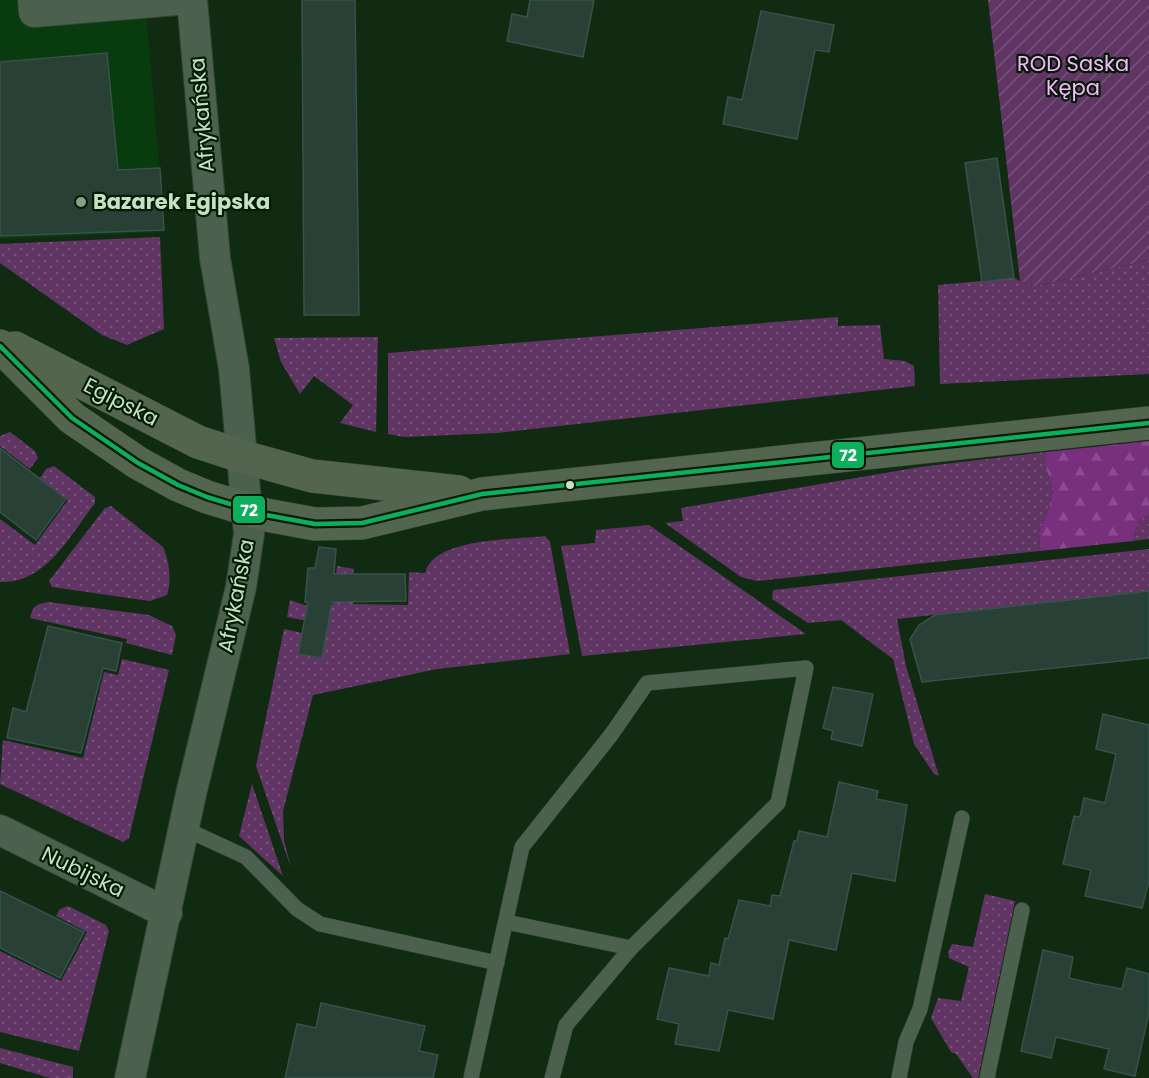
<svg xmlns="http://www.w3.org/2000/svg" width="1149" height="1078" viewBox="0 0 1149 1078" font-family="Poppins,sans-serif">
<defs>
<pattern id="grass-dots" width="8" height="8" patternUnits="userSpaceOnUse" patternTransform="scale(1.5)"><rect width="8" height="8" fill="#603564"/><path d="M2 2h.1M6 6h.1" fill="none" stroke="#755279" stroke-width="1.8" stroke-linecap="round"/></pattern>
<pattern id="forest-firs" width="22" height="20" patternUnits="userSpaceOnUse" patternTransform="scale(1.5)"><rect width="22" height="20" fill="#772f7e"/><path d="M5 1l3.5 6h-7zM16 11l3.5 6h-7z" fill="#894d8f"/></pattern>
<pattern id="garden-furrows" width="10" height="10" patternUnits="userSpaceOnUse" patternTransform="scale(1.5)"><rect width="10" height="10" fill="#603564"/><path d="M-1 1l2-2M0 10L10 0M9 11l2-2" fill="none" stroke="#755279"/></pattern>
</defs>
<rect width="100%" height="100%" fill="#112b13"/>
<path fill="#083b0e" d="M0,0H145L165,232L0,239Z"/>
<g fill="url(#grass-dots)">
<path d="M160,237L164,329L127,345L102,335L0,263V244Z"/>
<path d="M1149,260V374L940,384L938,285L1014,278L1032,287Z"/>
<path d="M838,317V326L880,325L884,359L905,361L914,366L915,386L497,433L404,437L388,434V353Z"/>
<path d="M378,337L376,432L340,423L353,405L314,376L300,394L281,362L274,338Z"/>
<path d="M10,432L35,451L38,458L30,469L0,446V436Z"/>
<path d="M1046,452V467L1053,489L1048,510L1039,532L1040,551L757,581L741,577L665,523L683,521L681,508L920,467Z"/>
<path d="M54,466L95,497V503C70,535 46,584 0,582V519L35,545L68,500L40,478L46,469Z"/>
<path d="M111,506L163,547C169,560 172,581 167,595L150,601L52,587L49,581L105,508Z"/>
<path d="M1149,514V539L1133,541L1138,522Z"/>
<path d="M649,525L806,634L582,656L561,546L595,543L596,530Z"/>
<path d="M545,536L550,542L570,654L437,669L313,695L283,811L284,840L291,868L256,766L284,629L302,633L322,658L328,625L287,617L290,600L304,605H333L337,566L354,569L353,604L408,605L409,572L425,573C434,537 514,540 545,536Z"/>
<path d="M1149,549V591L897,619L906,666L939,776L934,774L914,744L893,659L841,620L808,623L772,599L773,590Z"/>
<path d="M48,602L149,615L172,626L176,635L172,655L126,643L127,639L30,618C33,606 36,604 48,602Z"/>
<path d="M122,659L169,670L129,838L123,842L0,784L3,740L83,758L104,672L118,675Z"/>
<path d="M252,784L283,876L239,836Z"/>
<path d="M985,894L1015,901L978,1078H973L956,1054L951,1052L931,1018L938,998L961,1001L969,967L949,958L948,952L952,944L973,947Z"/>
<path d="M68,906L106,925L109,931L79,1051L0,1032V951L61,981L87,932L56,916L60,909Z"/>
<path d="M0,1048L73,1067V1078H50L0,1063Z"/>
</g>
<path fill="url(#forest-firs)" d="M1149,441V514L1138,522L1133,541L1040,551L1039,532L1048,510L1053,490L1046,467V452Z"/>
<path fill="url(#garden-furrows)" d="M988,0H1149V260L1032,287L1020,281Z"/>
<g fill="#284036" stroke="#355349" stroke-width="1.5">
<path d="M302,0H355L359,315H304Z"/>
<path d="M530,0H594L583,57L507,41L512,14L527,17Z"/>
<path d="M761,11L834,25L829,52L815,50L797,139L723,124L728,97L742,100Z"/>
<path d="M107,53L118,170L160,168L164,230L0,236V62Z"/>
<path d="M997,158L1014,278L982,282L965,163Z"/>
<path d="M0,448L66,499L36,540L0,512Z"/>
<path d="M319,547L336,549L334,574H405L406,601L332,602L322,658L298,654L308,603L305,602L308,568H315Z"/>
<path d="M1149,591V658L922,682L910,639L919,625L935,615Z"/>
<path d="M48,626L122,643L116,671L103,668L81,753L7,738L13,708L26,712Z"/>
<path d="M833,687L873,694L862,746L831,739L833,731L823,728Z"/>
<path d="M1103,714L1149,725V881L1142,908L1085,896L1091,870L1063,864L1074,816L1080,817L1084,798L1105,803L1116,754L1096,749Z"/>
<path d="M839,782L878,791L876,799L907,805L895,881L852,873L836,950L789,940L773,1019L728,1010L719,1051L675,1044L679,1024L657,1019L669,968L709,976L711,963L719,965L725,938L728,939L739,900L770,906L772,895L780,896L794,841H797L799,831L827,837Z"/>
<path d="M0,891L84,932L60,978L0,948Z"/>
<path d="M1043,950L1073,957L1069,978L1095,984L1122,989L1127,968L1149,974V1012L1135,1076L1104,1069L1109,1049L1082,1043L1056,1037L1051,1058L1021,1051Z"/>
<path d="M321,1003L425,1026L419,1051L438,1055L433,1078H285L297,1024L316,1028Z"/>
</g>
<g fill="none" stroke-linecap="round" stroke-linejoin="round">
<defs>
<g id="lane">
<path d="M183,828L246,857L297,909L320,924L497,963"/>
<path d="M506,922L631,948"/>
<path d="M471,1078L522,847L611,735L647,683L806,668L778,803L631,948L566,1025L552,1078"/>
<path d="M899,1078L906,1042L920,1009L962,818"/>
<path d="M987,1078L1022,910"/>
</g>
<g id="street">
<path d="M33,0L34,12L177,0"/>
<path d="M0,830L167,913"/>
<path d="M130,1078L191,794L241,587L249,534L234,369L215,258L192,0"/>
</g>
<g id="secondary">
<path d="M0,346L72,418L138,463L178,485L207,497L266,515L315,524L362,523L482,494L1149,423"/>
<path d="M15,348L198,442L244,457L312,476L459,492"/>
</g>
</defs>
<use href="#lane" stroke="#314432" stroke-width="16"/>
<use href="#street" stroke="#314432" stroke-width="32"/>
<use href="#secondary" stroke="#314432" stroke-width="34"/>
<use href="#lane" stroke="#4c614d" stroke-width="15"/>
<use href="#street" stroke="#4c614d" stroke-width="30"/>
<use href="#secondary" stroke="#53654e" stroke-width="33"/>
<defs>
<path id="bus-1" d="M0,346L72,418L138,463L178,485L207,497L266,515L315,524L362,523L482,494L1149,423"/>
</defs>
<use href="#bus-1" stroke="#031a04" stroke-width="9"/>
<use href="#bus-1" stroke="#0daf5c" stroke-width="4.5"/>
</g>
<circle fill="#85a285" stroke="#031a04" stroke-width="2" cx="81" cy="202" r="6"/>
<circle fill="#c3e2c2" stroke="#031a04" stroke-width="2" cx="570" cy="485" r="5"/>
<g text-anchor="middle" stroke-width="4.5" stroke-linejoin="round" paint-order="stroke">
<g font-size="21" fill="#f8b6fd" stroke="#031a04">
<text x="1073" y="71">ROD Saska<tspan x="1073" dy="24">Kępa</tspan></text>
</g>
<g font-size="21" fill="#c3e2c2" stroke="#031a04">
<text transform="translate(202 115) rotate(-95)" y="7">Afrykańska</text>
<text transform="translate(121 402) rotate(27)" y="7">Egipska</text>
<text transform="translate(236 596) rotate(-79)" y="7">Afrykańska</text>
<text transform="translate(83 872) rotate(26)" y="7">Nubijska</text>
</g>
<g font-size="21" font-weight="bold" fill="#c3e2c2" stroke="#031a04" text-anchor="start">
<text x="93" y="209">Bazarek Egipska</text>
</g>
</g>
<g stroke="#031a04" stroke-width="2">
<rect x="831" y="441" width="34" height="28" rx="6" fill="#0daf5c"/>
<rect x="232" y="495" width="34" height="29" rx="6" fill="#0daf5c"/>
</g>
<g font-size="16" text-anchor="middle" font-weight="bold" fill="#fff">
<text x="848" y="461">72</text>
<text x="249" y="516">72</text>
</g>
</svg>
